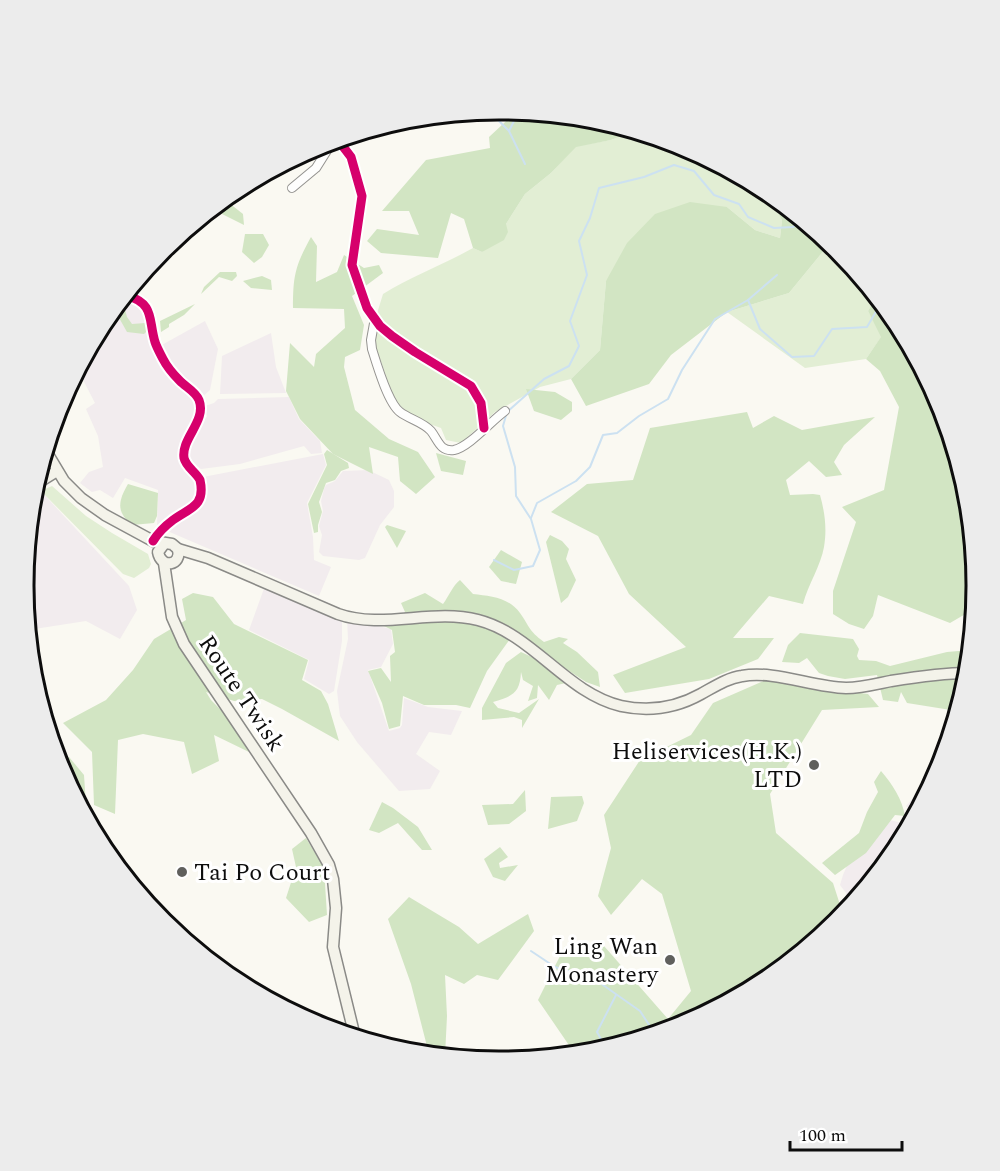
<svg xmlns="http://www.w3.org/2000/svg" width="1000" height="1171" viewBox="0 0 1000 1171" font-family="Spectral,serif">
<rect width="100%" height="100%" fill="#faf9f2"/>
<g fill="#f2ecee">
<path d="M124,297L138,303L146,312L151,337L196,403L193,422L183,449L199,481L196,502L157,527L158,490L125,478L113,498L100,490L92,492L80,483L89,472L103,467L98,436L86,409L95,403L78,370L104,321Z"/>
<path d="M205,321L218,349L210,390L202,397L176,374L160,346Z"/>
<path d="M271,333L276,367L286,393L220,394L222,356Z"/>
<path d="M289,397L299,419L320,441L322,453L311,454L304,446L240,464L201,469L190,462L187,448L199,422L207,417V415L203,413L202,407L214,403L218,399Z"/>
<path d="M323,454L326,465L307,503L313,537L314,560L331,567L319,596L165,530L171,523L197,511L204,500L203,477Z"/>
<path d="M368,470L389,480L394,491V507L380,525L365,558L359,560L323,556L319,552L322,535L319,526L323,511L321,501L324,489L326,485L335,481L343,471Z"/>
<path d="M36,486L129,586L137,610L120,639L86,621L28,630L24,585L33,492Z"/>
<path d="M266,583L342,616V641L334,691L329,694L304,679L309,660L249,630Z"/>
<path d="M347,618L375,623L378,626L391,629L393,644L381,667L368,670L389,731L400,728L402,725L404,698L428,707L462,711L451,735L429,732L416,754L440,771L430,789L399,791L357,742L340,716L337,691L348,639Z"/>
<path d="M914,797L921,803L910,823L913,813L906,806Z"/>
<path d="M890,820L909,825L896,850L848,908L845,907L846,893L840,885L843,875L849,861Z"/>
</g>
<g fill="#e2eed4">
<path d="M634,131L682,146L765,190L768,193L767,195L782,220L780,238L755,230L727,207L606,281L600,350L571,379L540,387L495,412L461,443L446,440L441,428L418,420L395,402L371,333L383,294C412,276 443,265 473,248L482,252L506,224L525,194L551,173L576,146L611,140Z"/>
<path d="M830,243L837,249L876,297L868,311L882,336L866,359L805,368L727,312L789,293Z"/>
<path d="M52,486L86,516L112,533L148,554L151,564L149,568L134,578L123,574L41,491Z"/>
</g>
<g fill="#d2e5c3">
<path d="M517,111L593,119L634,131L611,140L576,147L551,173L525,194L506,224L508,232L504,240L482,252L473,248L464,219L451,213L438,258L381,253L367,241L377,229L419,235L409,211H382L426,160L490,148L489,137Z"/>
<path d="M768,193L830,243L789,293L727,312L671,355L649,384L586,406L571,379L600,350L606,281L627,243L655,214L690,202L727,207L755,230L780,238L782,220L767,195Z"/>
<path d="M224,199L243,214L244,225L212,209Z"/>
<path d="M245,234H263L269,245L262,257L254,263L242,252Z"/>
<path d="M311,237L317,246L316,282L337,272L344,255L364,268L379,265L383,273L352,296L364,325L360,350L345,357L344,367L355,410L389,439L418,452L435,477L416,494L400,481L398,457L369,447L373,474L333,454L300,419L286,391L290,343L314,367L316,354L345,328L344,309L293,308C293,276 295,266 311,237Z"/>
<path d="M220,272H236L237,276L232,281L219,277L201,294L204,287Z"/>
<path d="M262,276L271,280L272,290L251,288L243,281Z"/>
<path d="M876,297L896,321L940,404L967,493L976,586L974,609L950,623L878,595L873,616L864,629L849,624L833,614V591L856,522L842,507L884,490L899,407L880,371L866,359L881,337L868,311Z"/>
<path d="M120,301L123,302L127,317L132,324L145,323L147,331L144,334L127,332L118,316L119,307L118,305Z"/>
<path d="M195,304L184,315L169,324V327L161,332L160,321Z"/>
<path d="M526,389L555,392L572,402V411L561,420L534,411Z"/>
<path d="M747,412L753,428L774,416L802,430L875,417L844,445L834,462L842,475L826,477L809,461L786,480L790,495L813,494L820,495C825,513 827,529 824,547C821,565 808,585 803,604L769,596L733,638H774L758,659L709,679L625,693L613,675L686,647L629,594L598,536L551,512L587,484L633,480L650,428Z"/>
<path d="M327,450L348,463L349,468L341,471L335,480L326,483L319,502L322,512L318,525V532L314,533L308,504L327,465L324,454Z"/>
<path d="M436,453L466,461L463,475L441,471Z"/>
<path d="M128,484L158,493L157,516L154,523L132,525C116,512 118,501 128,484Z"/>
<path d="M387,525L406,531L397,548L385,527Z"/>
<path d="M550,535L562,541L569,549L566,559L576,580L568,597L561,603L546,542Z"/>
<path d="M501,550L522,562L516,584L501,581L489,567Z"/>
<path d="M460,580L473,594C490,596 508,597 520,613C530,627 528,630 544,642L559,637L568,639L563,643L577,652L598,672L600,687L586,682L531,646L515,632L487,671L470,708L456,705H424L403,696L400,726L389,729L382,703L368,671L381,668L391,682L390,656L395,652L392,630L382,625L399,622L405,612L401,603L425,593L443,604C449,596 453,585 460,580Z"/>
<path d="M193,593L213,597L234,624L308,660L302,680L321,691L328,704L339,741L282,709L262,699L234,701L206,692L211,700L226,715L249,752L214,735L219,761L192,774L184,742L143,734L118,740L115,814L94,805L92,752L63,723L106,700L133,670L154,639L186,620L182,599Z"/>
<path d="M800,633L853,639L859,649L857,656L859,660L876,661L890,666L947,652L970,650L967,679L957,711L907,703L901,692L898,702L883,700L877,675L845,679L828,676L819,673L807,658L799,663L782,662L788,645Z"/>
<path d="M521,652L534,658L554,664L566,683L557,685L549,700L538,685L537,698L528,701L533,686L523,680L521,672C520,694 512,696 493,702L498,708L519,713L539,699L522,728V720L514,717L482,720V708L506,663Z"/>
<path d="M768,679L814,687L868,694L879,707L822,710L770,794L776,833L833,883L843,914L836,922L764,981L682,1025L593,1052L575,1054L538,1000L565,946H604L668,1019L691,991L662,894L642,879L611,915L598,896L611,848L604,815L640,760L691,735L713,703Z"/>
<path d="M69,757L84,775L87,819L60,767L59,763Z"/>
<path d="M881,771C893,785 902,799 905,816L895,815L866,853L835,875L822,863L859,833L867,812L878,792L874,782Z"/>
<path d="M525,790L526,811L509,824L488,825L482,805L513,804Z"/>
<path d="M582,796L584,803L577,821L548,829L551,797Z"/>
<path d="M382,802L393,808L418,827L432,850H422L398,823L379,833L369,830Z"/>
<path d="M306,838L324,868L327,915L309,922L286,898L296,867L292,849Z"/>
<path d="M500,847L508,857L499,863L500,868L518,865L505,881L493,877L484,859Z"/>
<path d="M409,897L459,927L478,944L528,914L534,931L498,980L477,975L464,984L445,975L447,1016L445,1056L429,1054L411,984L388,919Z"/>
</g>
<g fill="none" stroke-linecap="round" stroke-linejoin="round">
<g stroke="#cce1f1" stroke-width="2">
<path d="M489,111L509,131L525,164"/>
<path d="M509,131L515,119L526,112"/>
<path d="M748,300L760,329L792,357L814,356L832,329L867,327L881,303"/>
<path d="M531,518L537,503L576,481L590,467L603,435L617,433L639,416L668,399L682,370L715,319L748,300L777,275"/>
<path d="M494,560L514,570L533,566L540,550L531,519L516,496L515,467L503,426L507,412L544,379L569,366L579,346L570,321L587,275L579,241L590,218L599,188L644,177L674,165L694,171L714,195L739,204L748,217L774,228L793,227L802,220"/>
<path d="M531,951L555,967L593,978L640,1011L655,1034"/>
<path d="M606,1048L597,1032L616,995"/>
</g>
<defs>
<g id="minor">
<path d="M338,140L351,157L362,196L352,265L367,308L380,326L392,336L415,352L471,386L481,403L484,428"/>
<path d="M292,188L316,168L333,141"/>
<path d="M126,295C155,304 148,318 155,342C157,348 160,353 163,359C167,367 173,374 180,381C186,387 196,392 199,400C207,421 181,438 184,458C186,467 196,472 200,480C206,507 189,508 173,520C165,526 158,533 153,541"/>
<path d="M375,318L371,340L372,349C377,365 388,403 400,412C409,419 423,422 431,431C438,440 440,452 454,450C469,447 491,421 505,411"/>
</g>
<g id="secondary">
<path d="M46,451L64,481L81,498L105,515L153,541L172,544L178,549L208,558L338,614C383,630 432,608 478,620C533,634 566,693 621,706C649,712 676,708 701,694C714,687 727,678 742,676C774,670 812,687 846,688C861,688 876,684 891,681C916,677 941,673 967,673"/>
<path d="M36,484L57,471"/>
<path d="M164,544L158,552C161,569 182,566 178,549"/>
<path d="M164,563L172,617L184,644L311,833L329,865L333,879L336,908L333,947L355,1037"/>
</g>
</defs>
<use href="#minor" stroke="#949390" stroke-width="10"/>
<use href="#secondary" stroke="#8a8a87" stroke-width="13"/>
<use href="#minor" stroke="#fefefd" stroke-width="8"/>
<use href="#secondary" stroke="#f4f3ea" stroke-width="10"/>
<defs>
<g id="cycleway">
<path d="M338,140L351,157L362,196L352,265L367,308L380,326L392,336L415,352L471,386L481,403L484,428"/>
<path d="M126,295C155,304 148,318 155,342C157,348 160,353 163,359C167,367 173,374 180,381C186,387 196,392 199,400C207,421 181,438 184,458C186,467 196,472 200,480C206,507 189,508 173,520C165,526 158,533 153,541"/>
</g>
</defs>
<use href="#cycleway" stroke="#fff" stroke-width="13"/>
<use href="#cycleway" stroke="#d6006c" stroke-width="9"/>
</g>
<g fill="#60605d" stroke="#fff" stroke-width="2">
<circle cx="814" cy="765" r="6"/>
<circle cx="182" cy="872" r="6"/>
<circle cx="670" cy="960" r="6"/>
</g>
<g text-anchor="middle" stroke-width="6" stroke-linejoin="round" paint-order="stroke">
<g font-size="24" fill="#0d0d0d" stroke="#fff">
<text transform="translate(242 693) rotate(56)" y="8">Route Twisk</text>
</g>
<g font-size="24" fill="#0d0d0d" stroke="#fff" text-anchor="end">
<text x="802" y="759">Heliservices(H.K.)<tspan x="802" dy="28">LTD</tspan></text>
<text x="194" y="880" text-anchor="start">Tai Po Court</text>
<text x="658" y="954">Ling Wan<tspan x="658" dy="28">Monastery</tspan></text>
</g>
</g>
<path d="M0 0H1000V1171H0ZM499 120H501A465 465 0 0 1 966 585V586A465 465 0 0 1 501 1051H499A465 465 0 0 1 34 586V585A465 465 0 0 1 499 120Z" fill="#ececec" fill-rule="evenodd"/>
<path fill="none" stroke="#0d0d0d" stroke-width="3" d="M499 120H501A465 465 0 0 1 966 585V586A465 465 0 0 1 501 1051H499A465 465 0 0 1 34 586V585A465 465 0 0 1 499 120Z"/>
<path d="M790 1141v9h112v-9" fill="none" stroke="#0d0d0d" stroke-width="3"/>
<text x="799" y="1141" font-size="18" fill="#0d0d0d" stroke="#ffffff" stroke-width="4.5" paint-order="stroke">100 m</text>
</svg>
